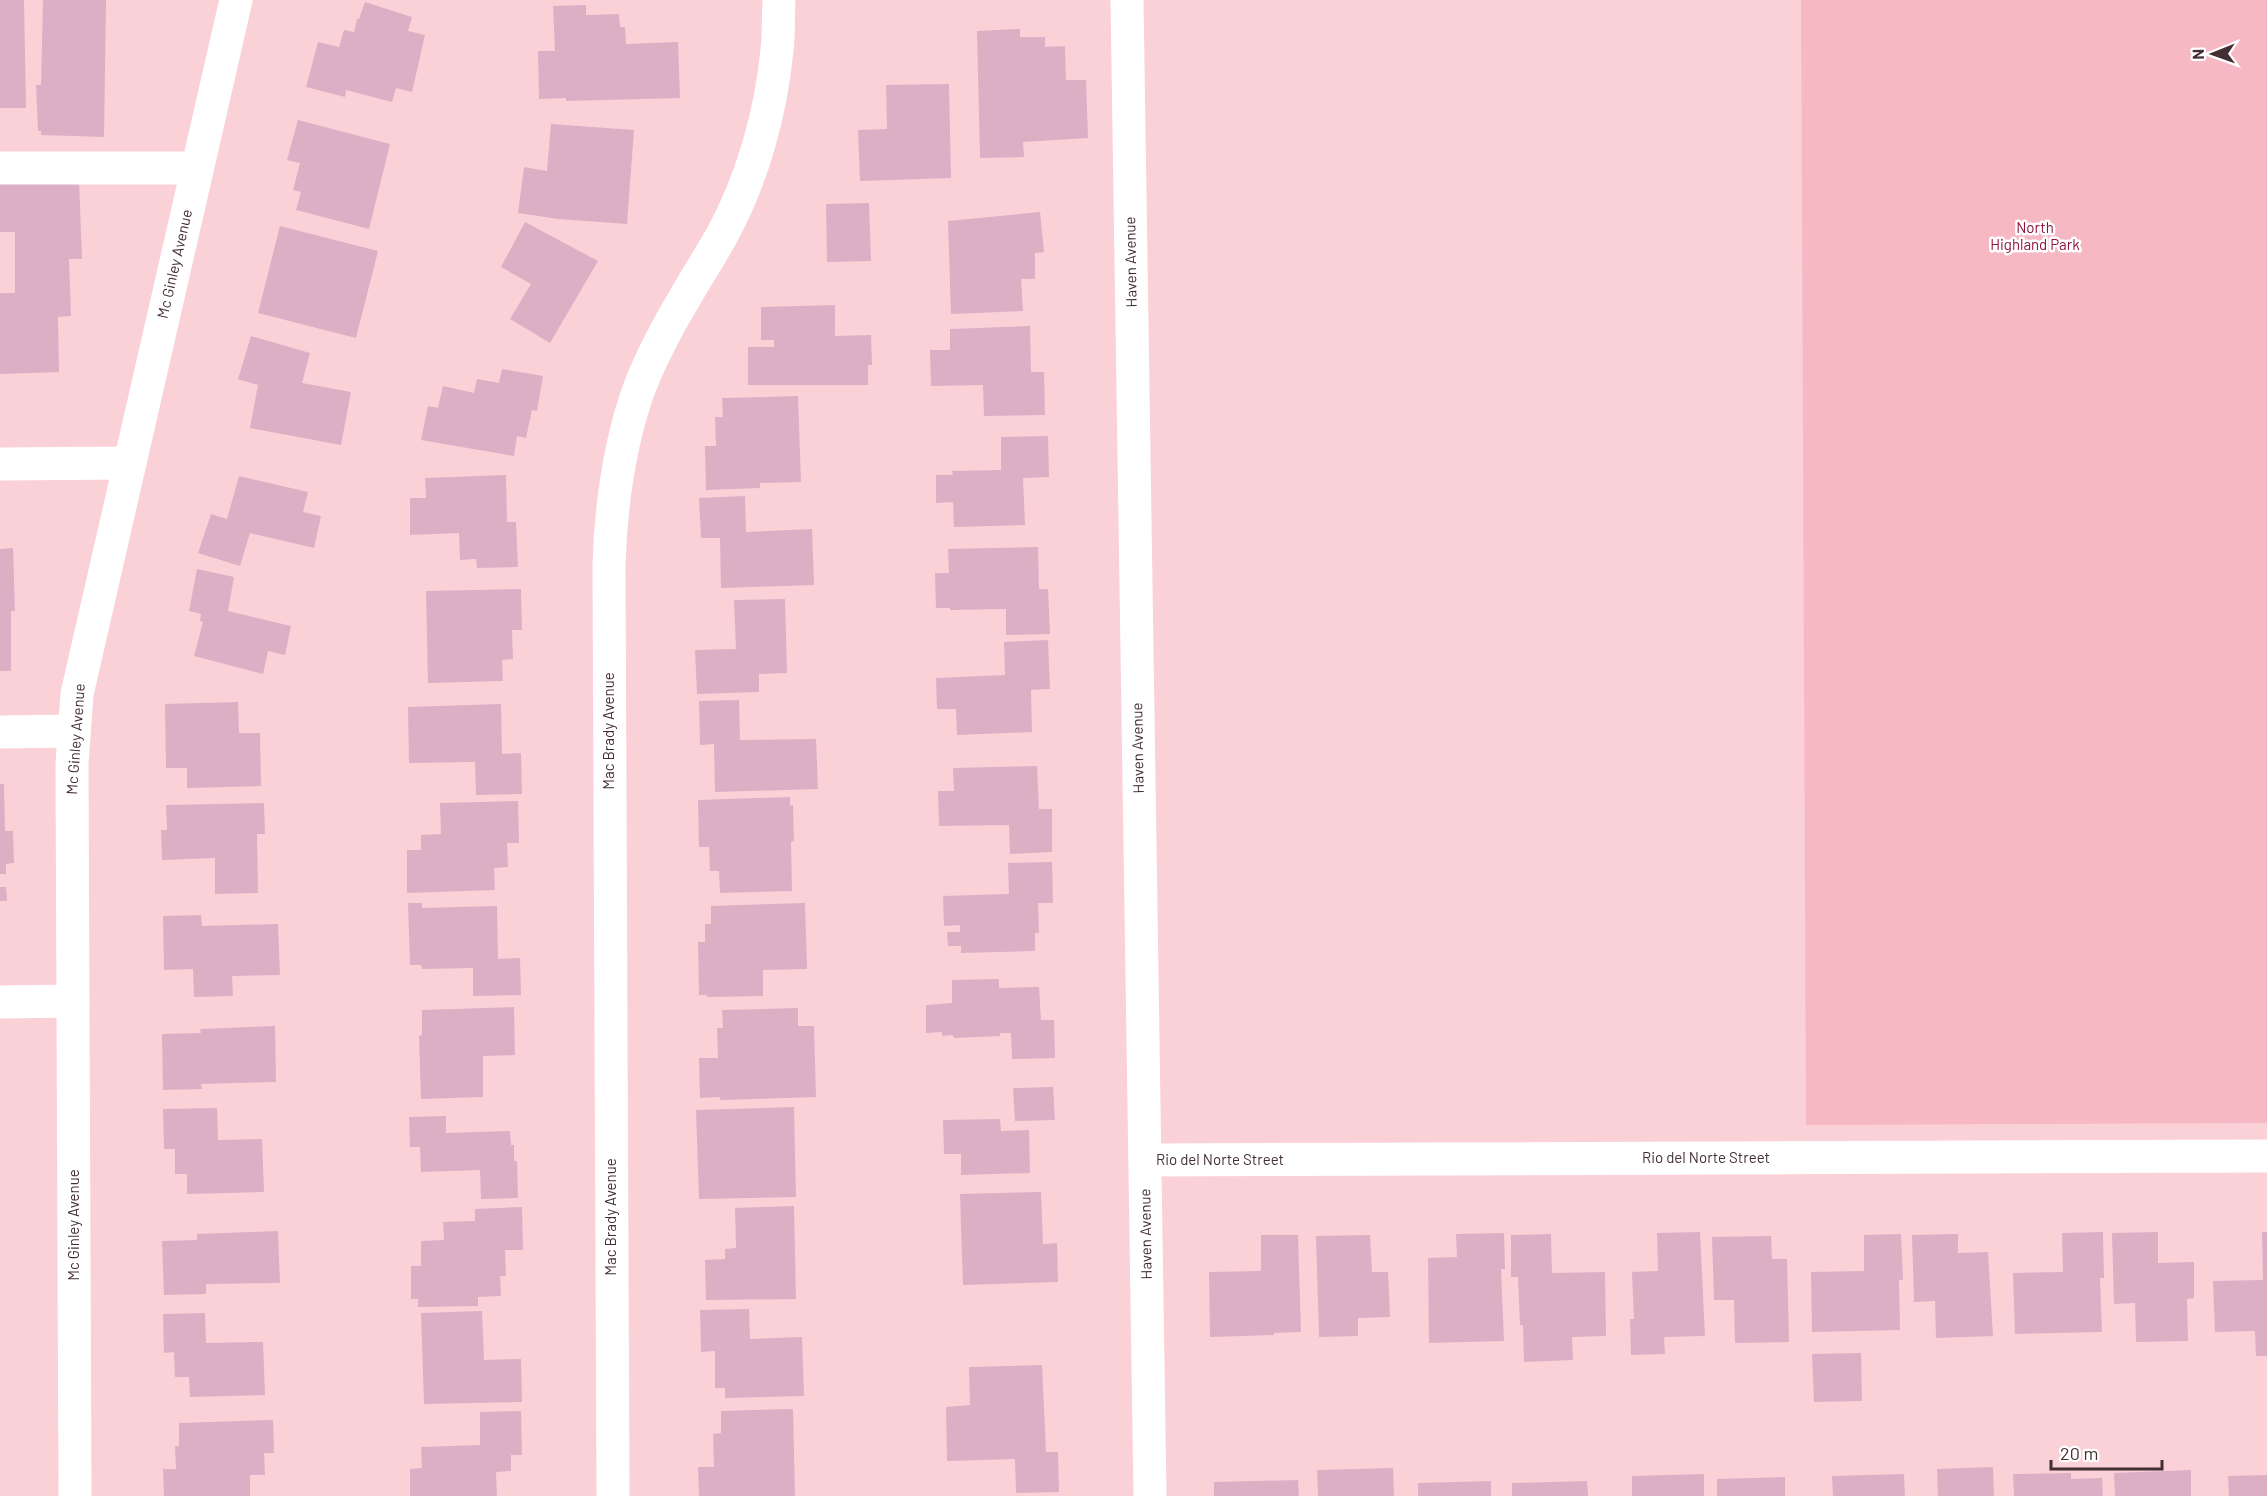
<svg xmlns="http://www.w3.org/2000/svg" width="2267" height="1496" viewBox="0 0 2267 1496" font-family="Barlow,sans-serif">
<rect width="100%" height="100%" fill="#fbd1d8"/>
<path fill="#f6b9c4" d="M1801,0H2267V1123L1806,1125Z"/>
<g fill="#dcafc5">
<path d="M0,0H24L26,108H0Z"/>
<path d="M43,0H106L104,137L41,135V131H38L36,85H41Z"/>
<path d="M365,2L412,17L408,31L425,35L412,92L396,88L392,102L346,90L345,97L306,87L318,42L339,47L344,30L354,32L357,19H359Z"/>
<path d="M586,5V15L619,14L620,27H625L626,44L678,42L680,98L566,101V98L539,99L538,51H555L553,6Z"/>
<path d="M1020,29V37H1045V47L1065,46L1066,80H1086L1088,138L1023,142L1024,157L980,158L977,31Z"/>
<path d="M949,84L951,178L860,181L858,130L887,129L886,85Z"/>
<path d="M298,120L390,144L369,229L296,210L301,192L293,190L300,163L287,160Z"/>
<path d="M551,124L634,130L627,224L558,219L518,213L524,167L547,171Z"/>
<path d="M79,179L82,259H69L71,316L58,317L59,372L0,374V293H15V232H0V184Z"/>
<path d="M869,203L871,261L827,262L826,204Z"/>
<path d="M1040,212L1044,252L1035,253V279H1021L1023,311L951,314L948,221Z"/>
<path d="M525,222L598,261L550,343L510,319L531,284L501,267Z"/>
<path d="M280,226L378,251L356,338L258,313Z"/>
<path d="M835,305V336L871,335L872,365H868V385H748V347H774V340H761V307Z"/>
<path d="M1030,326L1031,372H1044L1045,415L984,416L983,385L931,386L930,350H950V329Z"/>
<path d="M251,336L310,353L302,383L351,392L341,445L250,428L258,385L238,379Z"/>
<path d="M502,369L543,376L537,411L532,410L526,438L517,436L514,456L421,440L428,406L438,408L443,386L474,393L477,379L499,383Z"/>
<path d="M798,396L801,482L760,483V488L706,490L705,446H716L715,417H723L722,398Z"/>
<path d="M1048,436L1049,477L1023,478L1025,525L954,527L953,502L936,503V475H953L952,471L1001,470V437Z"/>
<path d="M506,475L507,522H516L518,567L477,568L476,559L460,560L459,533L410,535V498H426L425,478Z"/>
<path d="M239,476L308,492L303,512L321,516L314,548L250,533L240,566L198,553L211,514L227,519Z"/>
<path d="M745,496L746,532L812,529L814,585L721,588L720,538H701L699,498Z"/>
<path d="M1038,547L1039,589H1048L1050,634L1006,635V609L950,610V608H936L935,573H949L948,549Z"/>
<path d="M13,548L15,611H11V671H0V549Z"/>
<path d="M197,569L234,577L228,611L291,626L285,655L268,651L263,674L194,656L203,622L200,621L201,614L189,611Z"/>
<path d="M521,589L522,630H512L513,659L502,660L503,681L428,683L426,591Z"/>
<path d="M785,599L787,673L759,674V692L697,694L695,650L736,649L734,600Z"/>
<path d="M1048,640L1050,689L1031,690L1032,732L957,735L956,709H937L936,678L1005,675L1004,642Z"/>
<path d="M739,700L740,740L816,739L818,789L715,792L714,744L700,745L699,701Z"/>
<path d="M238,702L239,733H260L261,786L187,788V768H166L165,704Z"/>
<path d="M501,704L502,754L521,753L522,794L476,795L475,762L409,763L408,707Z"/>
<path d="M1037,766L1039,809H1052V852L1010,854L1009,825L939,826L938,791H954L953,768Z"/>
<path d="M0,784H4L5,831H13L14,863L6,864V874H0Z"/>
<path d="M790,797V806L793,805L794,841L791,842L792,891L720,893L719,871H710L709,847H699L698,800Z"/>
<path d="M518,801L519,843H507L508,867L494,868L495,890L407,893V850H421V835L441,834L440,803Z"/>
<path d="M264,803L265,834H257L258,893L215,894V858L162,860L161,830H167L166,805Z"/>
<path d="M1052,862L1053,903H1038L1039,933H1035V951L961,953V946H948L947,932H960V925L944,926L943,896L1009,894L1008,863Z"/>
<path d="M0,887H6L7,901H0Z"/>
<path d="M408,903H422V908L497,906L498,959L520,958L521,995L473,996V968L422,969L421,965H410Z"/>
<path d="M805,903L807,969L763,970V996L707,997V995H699L698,942H705V924H711V906Z"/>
<path d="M201,915L202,926L278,924L280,975L232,976L233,996L194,997L193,969L164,970L163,916Z"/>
<path d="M999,979V988L1039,987L1041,1020H1054L1055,1058L1012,1059L1011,1033H1000V1036L954,1038L953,1035L942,1036V1032L926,1033V1005L952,1003V980Z"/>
<path d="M514,1007L515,1055L483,1056V1097L421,1099L419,1036L422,1035V1010Z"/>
<path d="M798,1008V1026H814L816,1097L720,1100V1097L700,1098L699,1058H718L717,1028H723L722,1010Z"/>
<path d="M275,1026L276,1082L201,1084L202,1089L163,1090L162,1034L201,1033L200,1029Z"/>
<path d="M1053,1087L1055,1120L1015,1121L1013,1088Z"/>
<path d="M794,1107L796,1197L699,1199L696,1110Z"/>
<path d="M217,1108L218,1140L262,1139L264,1192L187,1194V1174H175V1149H164L163,1109Z"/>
<path d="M446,1116V1133L510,1131L511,1145H514V1161H517L518,1198L481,1199L480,1170L421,1172L420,1147H410L409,1117Z"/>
<path d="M1000,1119L1001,1131L1029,1130L1030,1173L961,1175V1154H944L943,1120Z"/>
<path d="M1041,1192L1043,1244L1057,1243L1058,1282L963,1285L960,1194Z"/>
<path d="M794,1206L796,1299L706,1300L705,1260L725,1259V1249L736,1248L735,1208Z"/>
<path d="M522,1207L523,1250H505L506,1276H500L501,1296L478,1297V1306L418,1307V1299H411V1266H421V1241L444,1240L443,1222L475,1221V1209Z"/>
<path d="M278,1231L280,1283L206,1284V1294L164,1295L162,1241L197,1240V1234Z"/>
<path d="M1700,1232L1705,1336L1664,1337L1665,1354L1631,1355L1630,1319H1634L1632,1272L1658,1271L1657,1233Z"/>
<path d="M2103,1232L2104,1278H2100L2102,1332L2015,1334L2013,1273L2063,1272L2062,1233Z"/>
<path d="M2158,1232V1263L2194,1262V1298L2187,1299L2188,1341L2136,1342L2135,1303L2114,1304L2112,1233Z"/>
<path d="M2262,1232H2267V1356H2256L2255,1331L2215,1332L2213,1281L2263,1280Z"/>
<path d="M1504,1233L1505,1269H1501L1504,1341L1429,1343L1428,1258L1457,1257L1456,1234Z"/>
<path d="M1551,1234L1552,1273L1605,1272L1606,1336L1572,1337L1573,1360L1524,1362L1523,1325H1520L1518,1277H1511V1235Z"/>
<path d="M1901,1234L1903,1280H1899L1900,1330L1812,1332L1811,1272L1864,1271V1235Z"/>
<path d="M1958,1234V1253L1988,1252L1993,1336L1936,1338L1935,1301L1914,1302L1912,1235Z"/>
<path d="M1261,1235H1298L1301,1332L1274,1333V1335L1210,1337L1209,1272L1261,1271Z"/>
<path d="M1370,1235L1372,1272H1388L1390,1317L1358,1318V1336L1319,1337L1316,1236Z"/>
<path d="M1771,1236L1772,1259H1787L1789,1342L1735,1343L1734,1300H1714L1712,1237Z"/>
<path d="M749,1309L750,1339L802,1337L804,1396L725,1398V1388H715V1351L701,1352L700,1310Z"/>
<path d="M482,1311L484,1360L521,1359L522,1402L424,1404L421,1313Z"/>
<path d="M205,1313L206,1343L263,1342L265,1395L190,1397L189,1377H175L174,1352L164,1353L163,1314Z"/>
<path d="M1861,1353L1862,1401L1814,1402L1812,1354Z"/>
<path d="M1042,1365L1046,1452H1058L1059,1492L1016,1493L1015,1459L947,1461L946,1407L970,1405L969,1367Z"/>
<path d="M793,1409L795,1496H699L698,1467H714L713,1434L721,1433V1411Z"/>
<path d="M521,1411L522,1455H511V1471L496,1472L497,1496H410V1469L422,1468L421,1447L480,1445V1412Z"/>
<path d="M273,1420L274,1453H264L265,1475H250V1496H164L163,1469H176L175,1446H179V1423Z"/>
<path d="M1993,1467L1994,1496H1938L1937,1469Z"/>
<path d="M1393,1468L1394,1496H1318L1317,1470Z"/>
<path d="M2191,1470V1496H2115L2114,1473Z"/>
<path d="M2071,1473V1479L2102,1478L2103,1496H2014L2013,1474Z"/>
<path d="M1704,1474V1496H1632V1476Z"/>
<path d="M1904,1474L1905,1496H1833L1832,1476Z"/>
<path d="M2267,1475V1496H2229L2228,1476Z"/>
<path d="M1785,1477V1496H1717V1479Z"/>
<path d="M1298,1480L1299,1496H1214V1482Z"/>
<path d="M1491,1481V1496H1418V1483Z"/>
<path d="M1587,1481L1588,1496H1512V1483Z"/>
</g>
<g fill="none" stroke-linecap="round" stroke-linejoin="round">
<g stroke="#fff" stroke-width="33">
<path d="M1127,0L1150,1496"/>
<path d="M0,168H197"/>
<path d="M0,464L129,463"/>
<path d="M0,732L74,731"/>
<path d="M0,1002L73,1001"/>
<path d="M1145,1160L2267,1156"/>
<path d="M75,1496L72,764L77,694L236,0"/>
<path d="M613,1496L609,564C611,505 619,445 639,389C660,334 692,287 721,237C752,181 771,113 777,50C779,34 778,17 779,0"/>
</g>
</g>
<g text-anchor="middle" stroke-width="5" stroke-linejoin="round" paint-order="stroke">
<g font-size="15" fill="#901340" stroke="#fff">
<text x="2035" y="233">North<tspan x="2035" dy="17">Highland Park</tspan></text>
</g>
<g font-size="15" fill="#432f33" stroke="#fff">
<text transform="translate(1131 262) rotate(-91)" y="5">Haven Avenue</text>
<text transform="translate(175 264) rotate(-77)" y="5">Mc Ginley Avenue</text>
<text transform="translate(609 731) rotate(-90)" y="5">Mac Brady Avenue</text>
<text transform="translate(76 739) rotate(-86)" y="5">Mc Ginley Avenue</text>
<text transform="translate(1138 748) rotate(-91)" y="5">Haven Avenue</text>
<text x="1706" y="1163">Rio del Norte Street</text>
<text x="1220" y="1165">Rio del Norte Street</text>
<text transform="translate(611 1217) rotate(-90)" y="5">Mac Brady Avenue</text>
<text transform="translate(74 1225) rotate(-90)" y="5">Mc Ginley Avenue</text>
<text transform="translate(1146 1234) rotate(-91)" y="5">Haven Avenue</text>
</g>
</g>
<g transform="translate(2213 54) rotate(269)" stroke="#ffffff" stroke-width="4.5" paint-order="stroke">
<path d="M0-4.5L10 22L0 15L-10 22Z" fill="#432f33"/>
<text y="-9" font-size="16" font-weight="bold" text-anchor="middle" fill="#432f33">N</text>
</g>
<path d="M2051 1460v9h111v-9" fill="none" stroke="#432f33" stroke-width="3"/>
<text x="2060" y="1460" font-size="18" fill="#432f33" stroke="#ffffff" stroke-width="4.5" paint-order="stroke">20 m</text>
</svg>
